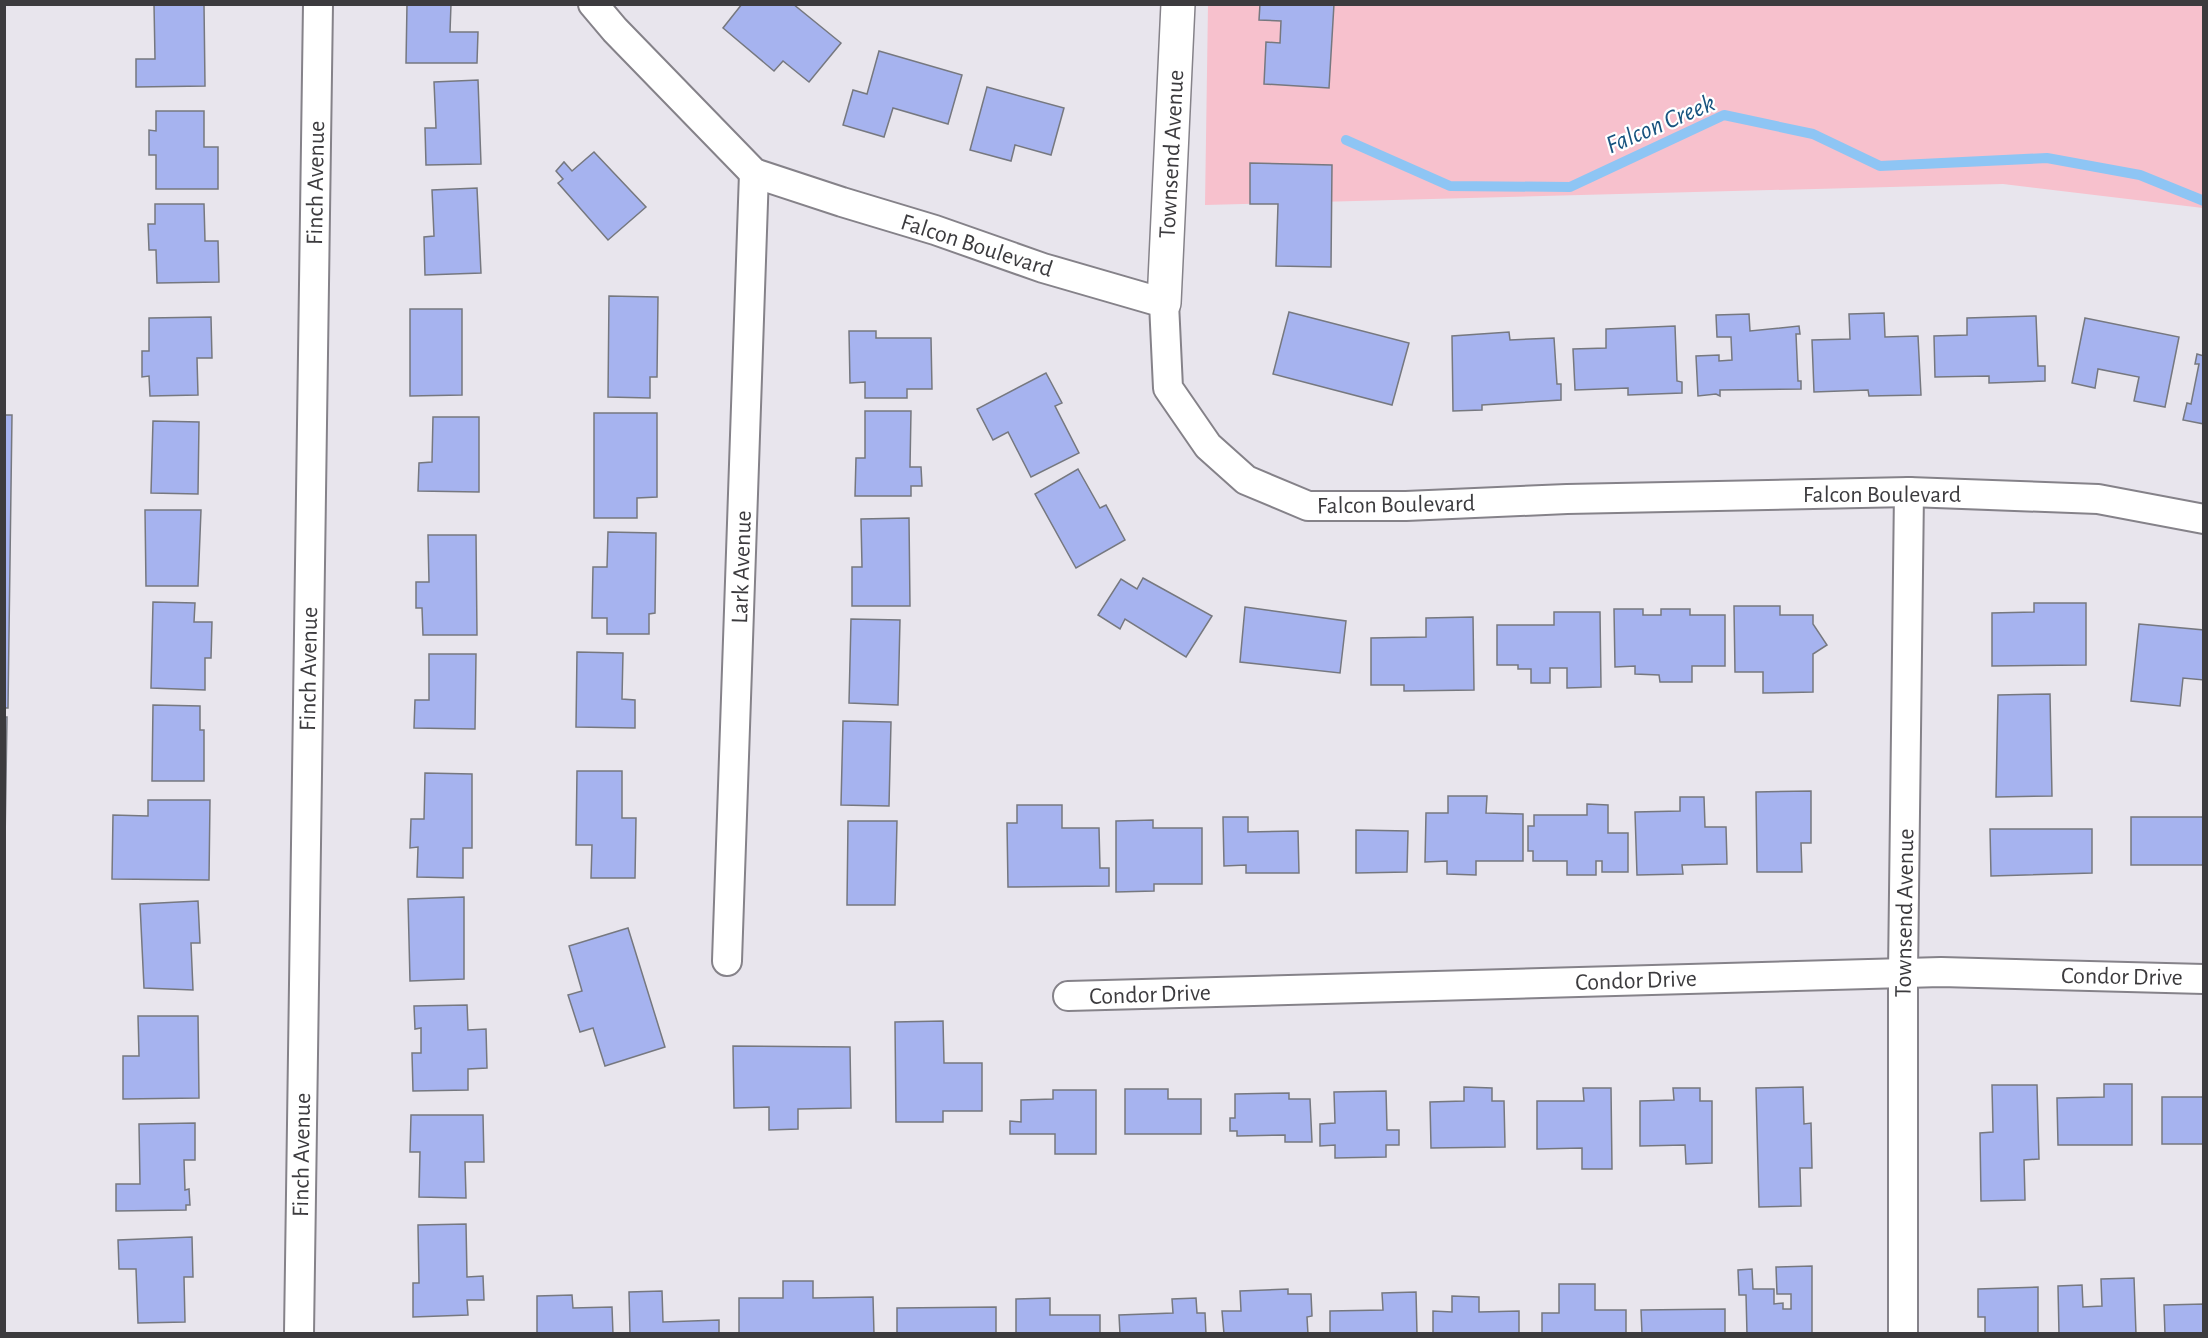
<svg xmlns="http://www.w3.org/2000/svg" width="2208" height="1338" viewBox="0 0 2208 1338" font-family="'Alegreya Sans',sans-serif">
<rect width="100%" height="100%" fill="#e8e5ed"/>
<path fill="#f7c1cd" d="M1208,5H2203V208L2003,184L1205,205Z"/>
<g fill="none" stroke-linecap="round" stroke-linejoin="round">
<path stroke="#8ec5f4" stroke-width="10" d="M1346,140L1450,186L1570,187L1724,115L1813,134L1880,166L2047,158L2140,175L2204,201"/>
</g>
<g fill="#a6b3ef" stroke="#76787f" stroke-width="1.5">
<path d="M154,4H204L205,86L136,87V59H155Z"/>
<path d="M407,4H451L450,32H478L477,63H406Z"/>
<path d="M742,4H793L841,43L809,82L783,61L774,71L723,28Z"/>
<path d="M1260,4H1334L1329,88L1264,84L1266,42L1280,43L1281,21L1259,20Z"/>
<path d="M879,51L962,75L948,124L893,108L884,137L843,125L853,90L867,94Z"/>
<path d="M478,80L481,164L426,165L425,128H436L434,82Z"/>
<path d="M987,87L1064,108L1051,155L1015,145L1011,161L970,150Z"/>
<path d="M156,111H204V147H218V189H156V155H149V130L156,131Z"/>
<path d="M594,152L646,207L608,240L558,183L563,179L556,171L564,162L572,171Z"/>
<path d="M1250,163L1332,165L1331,267L1276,266L1278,204H1250Z"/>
<path d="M477,188L481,273L425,275L424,237L434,236L432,190Z"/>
<path d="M155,204H204L205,241H218L219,282L157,283L156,250H149L148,224H155Z"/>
<path d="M609,296L658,297L657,377H650V398L608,397Z"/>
<path d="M410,309H462V395L410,396Z"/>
<path d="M1289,312L1409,343L1392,405L1273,374Z"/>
<path d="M1884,313L1885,337L1918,336L1921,395L1869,396L1868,390L1814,392L1812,340L1850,339L1849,314Z"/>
<path d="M1749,314L1750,331L1799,326L1800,334H1796L1798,381H1801V389L1720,390V396L1716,394L1698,396L1696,356L1719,355V361L1732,360L1731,337H1717L1716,315Z"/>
<path d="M2036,316L2038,366H2045V381L1989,383V376L1935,377L1934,336L1967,335V318Z"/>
<path d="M211,317L212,358H197L198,395L150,396L149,376L142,377V351H149V318Z"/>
<path d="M2085,318L2179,337L2165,407L2134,401L2139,377L2098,369L2095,388L2072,383Z"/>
<path d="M1675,326L1677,381L1682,382V393L1628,395V388L1575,390L1573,349L1606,348V329Z"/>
<path d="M849,331H876V338H931L932,389H907V398H865V382L850,383Z"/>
<path d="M1509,332L1510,340L1554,338L1557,384H1561V400L1482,405V410L1453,411L1452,336Z"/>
<path d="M2197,354L2204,356V424L2183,420L2187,403L2191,404L2199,364H2195Z"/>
<path d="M1046,373L1062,403L1055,406L1079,453L1031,477L1008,432L993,440L977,409Z"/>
<path d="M865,411H911L910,467H921L922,486H911V496H855L856,458H865Z"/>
<path d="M594,413H657V497L637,498V518H594Z"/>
<path d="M4,415H12L8,708H4Z"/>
<path d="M433,417H479V492L418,491L419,463L432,462Z"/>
<path d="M153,421L199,422L198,494L151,493Z"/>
<path d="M1078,469L1100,508L1106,505L1125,540L1076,568L1035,494Z"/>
<path d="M145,510H201L198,586H146Z"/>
<path d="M909,518L910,606H852V567H862L861,519Z"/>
<path d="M608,532L656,533L655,613L649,614V634H607V618H592L593,567H607Z"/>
<path d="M428,535H476L477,635H423L422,608H416V582H429Z"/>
<path d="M1143,578L1212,616L1186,657L1125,619L1120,629L1098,615L1121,579L1137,589Z"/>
<path d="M153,602L195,603L194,622H212L211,658H205V690L151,688Z"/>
<path d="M2034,603H2086V665L1992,666V613L2034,612Z"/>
<path d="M1734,606H1780V615H1813V624L1827,645L1813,654V692L1763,693V672H1735Z"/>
<path d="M1245,607L1346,621L1340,673L1240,662Z"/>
<path d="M1614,609H1643V615H1661V609H1690V615H1725V666H1692V682H1660L1659,675L1635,674V666L1615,667Z"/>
<path d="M1554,612H1600L1601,687L1567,688V668H1550V683H1531V669H1518V665H1497V625H1554Z"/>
<path d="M1473,617L1474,690L1404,691V685H1371V638L1426,637V618Z"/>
<path d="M851,619L900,620L898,705L849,703Z"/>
<path d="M2139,624L2204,630V680L2183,678L2180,706L2131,701Z"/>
<path d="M577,652L623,653L622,699L635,700V728L576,727Z"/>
<path d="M429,654H476L475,729L414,728L415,700H429Z"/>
<path d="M2050,694L2052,796L1996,797L1998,695Z"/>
<path d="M153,705L200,706V730H204V781H152Z"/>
<path d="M4,717H7L4,905Z"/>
<path d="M843,721L891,722L889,806L841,805Z"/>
<path d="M577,771H622V818H636L635,878H591L592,845H576Z"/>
<path d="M425,773L472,774V848H463V878L417,877L418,847L410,848L411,819H424Z"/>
<path d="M1811,791V843H1801L1802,872H1757L1756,792Z"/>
<path d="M1448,796H1487L1486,813L1523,814V861H1476V875L1447,874V861L1425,862L1426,813H1448Z"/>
<path d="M1680,797H1704L1705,827H1726L1727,864L1682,865L1683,874L1637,875L1635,812L1680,811Z"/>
<path d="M148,800H210L209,880L112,879L113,815L148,816Z"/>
<path d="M1587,804L1608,805V833H1628V872H1602V861H1596V875H1567V861H1533V851H1528V826H1534V815H1587Z"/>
<path d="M1017,805H1062V828H1099L1100,868H1109V886L1008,887L1007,823H1017Z"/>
<path d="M1223,817H1248V832L1298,831L1299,873H1246V865L1224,866Z"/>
<rect x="2131" y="817" width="73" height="48"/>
<path d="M1153,820V828H1202V884H1154V891L1116,892V821Z"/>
<path d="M848,821H897L895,905H847Z"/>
<path d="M1990,829H2092V873L1991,876Z"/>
<path d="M1356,830L1408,831L1407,872L1356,873Z"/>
<path d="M464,897V979L410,981L408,899Z"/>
<path d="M198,901L200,943H191L193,990L144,988L140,904Z"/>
<path d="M628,928L665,1047L605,1066L593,1028L580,1032L568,995L582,991L569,946Z"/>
<path d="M467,1005L468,1030L486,1029L487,1068L468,1069V1090L413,1091L412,1053H421V1028L415,1029L414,1006Z"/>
<path d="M138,1016H198L199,1098L123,1099V1056H139Z"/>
<path d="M943,1021L944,1063H982V1111H943V1122H896L895,1022Z"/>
<path d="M733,1046L850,1047L851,1108L798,1109V1129L769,1130V1107L734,1108Z"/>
<path d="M2104,1084H2132V1145H2058L2057,1098L2104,1097Z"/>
<path d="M1992,1085H2037L2039,1159L2024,1160L2025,1200L1981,1201L1980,1133L1993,1132Z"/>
<path d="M1464,1087L1492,1088V1101H1504L1505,1147L1431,1148L1430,1102L1464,1101Z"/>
<path d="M1803,1087L1804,1124L1811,1123L1812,1168H1800L1801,1206L1759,1207L1756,1088Z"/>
<path d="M1583,1088H1611L1612,1169H1582V1148L1537,1149V1101H1584Z"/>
<path d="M1673,1088H1700V1101H1712V1163L1686,1164L1685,1145L1640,1146V1101L1674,1100Z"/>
<path d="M1125,1089H1168V1099H1201V1134H1125Z"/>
<path d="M1053,1090H1096V1154H1055V1134H1010V1121L1021,1122V1100L1053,1099Z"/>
<path d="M1386,1091L1387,1130H1399V1145H1386V1157L1335,1158V1145L1320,1146V1124L1335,1123L1334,1092Z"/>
<path d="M1289,1093V1099H1310L1312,1142H1285V1135L1237,1136V1131H1230V1118H1235V1094Z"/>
<rect x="2162" y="1097" width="42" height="47"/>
<path d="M411,1115H483L484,1162H465L466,1198L419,1197L420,1152H410Z"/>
<path d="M195,1123V1160H184L185,1190L189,1189L190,1205H186V1210L116,1211V1184H140L139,1124Z"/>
<path d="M466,1224L467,1277L483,1276L484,1300H467L468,1315L413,1317V1283H419L418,1225Z"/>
<path d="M192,1237L193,1277H184L185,1322L138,1323L136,1269H119L118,1240Z"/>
<path d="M1812,1266V1334H1747L1746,1295H1739L1738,1270L1752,1269L1753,1289H1774V1304L1783,1303V1309H1791V1294H1777L1776,1267Z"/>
<path d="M2134,1278L2136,1334H2059L2058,1286L2082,1285L2083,1307L2102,1306L2101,1279Z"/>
<path d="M783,1281H813V1298L873,1297L874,1334H739V1298H783Z"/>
<path d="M1559,1284H1595V1310H1626V1334H1542V1313H1559Z"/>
<path d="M2038,1287V1334H1985V1317H1978V1289Z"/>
<path d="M1288,1289V1294H1311L1312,1316L1307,1317L1308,1334H1224L1222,1311H1241L1240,1291Z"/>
<path d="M662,1291L663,1322L719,1320V1334H630L629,1292Z"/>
<path d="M1416,1292L1417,1334H1330V1311L1383,1310L1382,1293Z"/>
<path d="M572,1295L573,1308L612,1307L613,1334H537V1296Z"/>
<path d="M1452,1296L1479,1297V1312L1519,1311V1334H1433V1311L1452,1312Z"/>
<path d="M1050,1298V1315H1100V1334H1016V1299Z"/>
<path d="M1196,1298L1197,1313H1205L1206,1334H1120L1119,1315L1173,1313L1172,1299Z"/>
<path d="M2204,1304V1334H2165L2164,1305Z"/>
<path d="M996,1307V1334H897V1308Z"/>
<path d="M1725,1309V1334H1642L1641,1310Z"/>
</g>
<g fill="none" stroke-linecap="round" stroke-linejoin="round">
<defs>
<g id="minor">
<path d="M593,4L615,30L754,173L842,202L935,230L1043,268L1164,303L1168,388L1208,446L1246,480L1308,506H1406L1567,499L1909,492L2098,499L2204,519"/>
<path d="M727,961L754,173"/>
<path d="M1068,996L1941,972L2204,979"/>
<path d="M299,1334L318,4"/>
<path d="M1903,1334V973L1909,492"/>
</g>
<path id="tertiary" d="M1164,303L1178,4"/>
</defs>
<use href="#minor" stroke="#858289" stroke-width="32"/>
<use href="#tertiary" stroke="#858289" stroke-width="36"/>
<use href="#minor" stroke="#fff" stroke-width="28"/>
<use href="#tertiary" stroke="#fff" stroke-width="33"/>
</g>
<g text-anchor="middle" stroke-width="4.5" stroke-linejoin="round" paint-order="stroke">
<g font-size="24" fill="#3c3b3e" stroke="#fff">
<text transform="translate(1171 154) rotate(-87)" y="8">Townsend Avenue</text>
<text transform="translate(315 183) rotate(-89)" y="8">Finch Avenue</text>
<text transform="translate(977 245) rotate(18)" y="8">Falcon Boulevard</text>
<text x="1882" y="502">Falcon Boulevard</text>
<text transform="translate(1396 504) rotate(-1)" y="8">Falcon Boulevard</text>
<text transform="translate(741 567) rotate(-88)" y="8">Lark Avenue</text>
<text transform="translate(308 669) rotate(-89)" y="8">Finch Avenue</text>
<text transform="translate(1904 913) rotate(-89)" y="8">Townsend Avenue</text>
<text transform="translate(2122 976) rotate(1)" y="8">Condor Drive</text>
<text transform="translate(1636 980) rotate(-2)" y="8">Condor Drive</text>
<text transform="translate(1150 994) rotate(-2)" y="8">Condor Drive</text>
<text transform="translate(301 1155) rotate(-89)" y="8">Finch Avenue</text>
</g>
<g font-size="26" font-style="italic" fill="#17537f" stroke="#fff">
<text transform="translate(1660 123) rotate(-23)" y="9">Falcon Creek</text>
</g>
</g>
<rect width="2208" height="1338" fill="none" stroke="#3c3b3e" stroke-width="12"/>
</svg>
